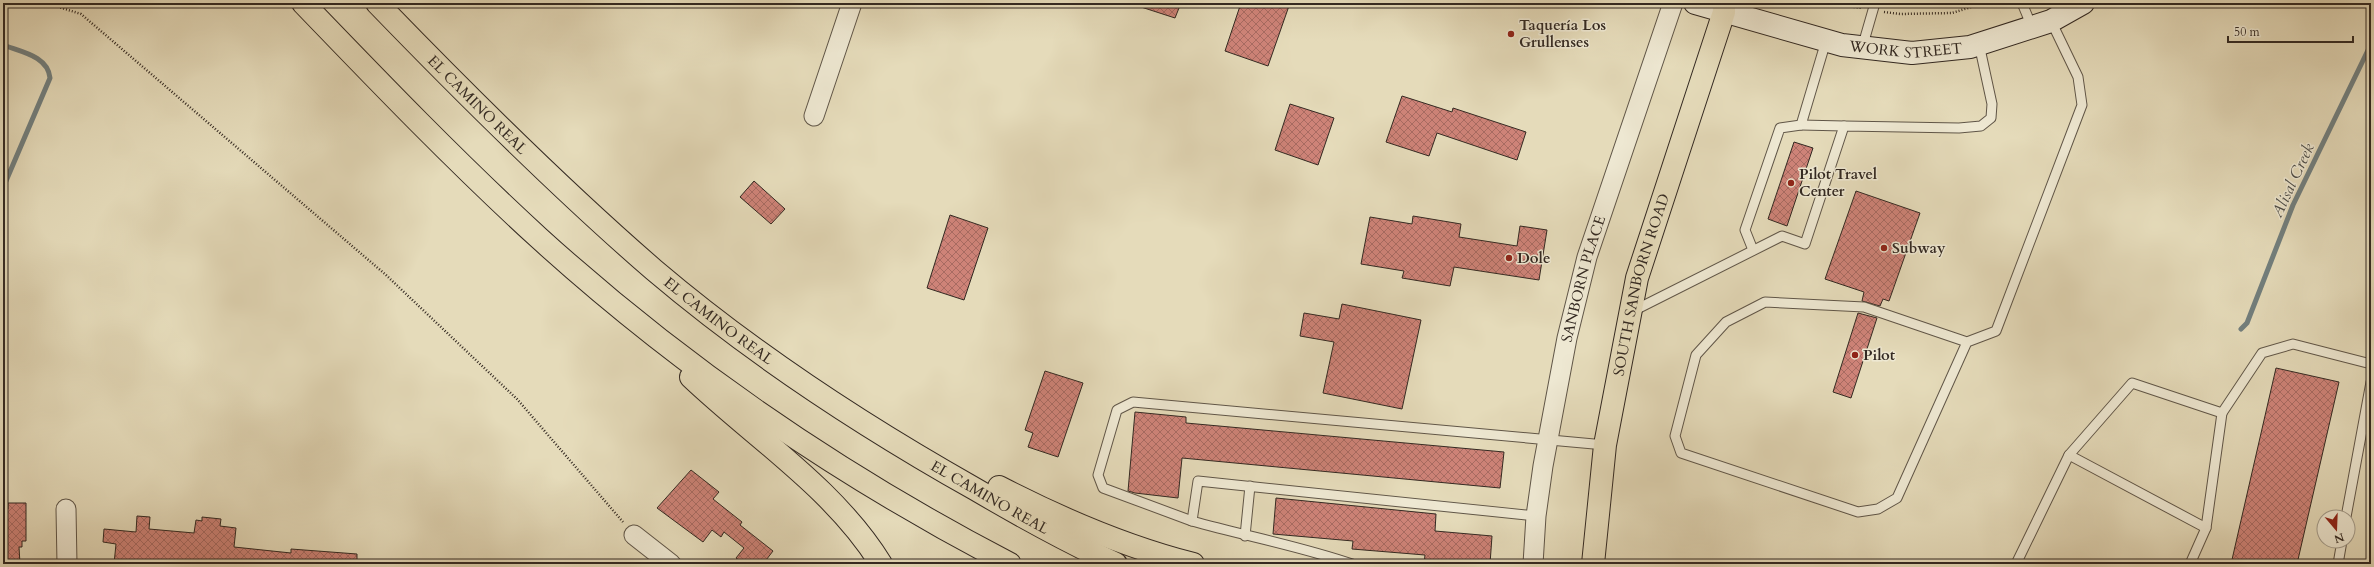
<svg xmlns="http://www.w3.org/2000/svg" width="2374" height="567" viewBox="0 0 2374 567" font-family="Cardo,serif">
<defs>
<pattern id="building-cross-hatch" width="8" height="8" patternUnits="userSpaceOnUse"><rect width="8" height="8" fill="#ce8378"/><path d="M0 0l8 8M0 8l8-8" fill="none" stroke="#a86b62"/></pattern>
</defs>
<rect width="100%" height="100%" fill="#e5dbba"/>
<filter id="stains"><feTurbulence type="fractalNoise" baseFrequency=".005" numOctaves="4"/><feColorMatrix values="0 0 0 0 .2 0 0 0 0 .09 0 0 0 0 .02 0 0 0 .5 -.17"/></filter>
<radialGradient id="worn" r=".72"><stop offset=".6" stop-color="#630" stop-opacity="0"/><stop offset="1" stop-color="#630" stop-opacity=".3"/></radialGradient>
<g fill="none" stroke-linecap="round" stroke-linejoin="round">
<g stroke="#727f7e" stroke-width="5">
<path d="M3,45C21,52 48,56 50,78L3,188"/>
<path d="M2241,329L2247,323L2293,205L2371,44"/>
</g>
</g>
<g fill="url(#building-cross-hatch)" stroke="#332922">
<path d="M1139,3H1181L1175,18L1138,6Z"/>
<path d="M1241,3H1290L1268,66L1225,51Z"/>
<path d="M1402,96L1452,112L1453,108L1526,132L1517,160L1437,133L1429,156L1386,142Z"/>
<path d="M1290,104L1334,118L1318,165L1275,150Z"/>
<path d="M1794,142L1813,148L1787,226L1768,219Z"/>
<path d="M754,181L785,209L771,224L740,197Z"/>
<path d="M1856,191L1920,213L1889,301L1883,299L1880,306L1862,301L1864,292L1825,279Z"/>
<path d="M950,215L988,228L964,300L927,288Z"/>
<path d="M1413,216L1461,224L1459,237L1517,246L1520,226L1547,230L1539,280L1454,267L1450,286L1402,278L1404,271L1361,264L1370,217L1412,224Z"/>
<path d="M1342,304L1421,320L1402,409L1323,393L1334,342L1300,336L1304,313L1339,319Z"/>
<path d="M1858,313L1877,318L1851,398L1833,392Z"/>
<path d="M2276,368L2339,382L2297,564H2231Z"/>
<path d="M1045,371L1083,383L1058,457L1028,447L1033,433L1025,430Z"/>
<path d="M1135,412L1186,417V423L1504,452L1500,488L1182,458L1178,498L1135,493L1128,491Z"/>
<path d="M691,470L719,492L713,499L742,522L740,525L773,551L763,564H744L736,558L744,548L724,532L721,537L712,530L703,542L657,508Z"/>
<path d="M1276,498L1436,514L1435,531L1492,536L1490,564H1424L1425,555L1352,549L1353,541L1273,534Z"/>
<path d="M8,503H26V541H22V547H19L20,564H3V509H8Z"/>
<path d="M137,516L150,517L149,529L194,533L196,520L202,521V517L221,519L220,526L236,528L234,547L291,553V549L357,554V564H114L116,544L103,542L104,529L136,532Z"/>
</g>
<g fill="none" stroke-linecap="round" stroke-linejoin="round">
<defs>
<g id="lane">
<path d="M2022,3L2032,27"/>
<path d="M1862,48L1875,3"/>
<path d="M1801,125L1844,126"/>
<path d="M1753,250L1745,230L1780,128L1801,125L1826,41"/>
<path d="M1633,311L1782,236L1805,244L1844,126L1959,128L1981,126L1991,118L1992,104L1979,44"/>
<path d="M1967,342L1897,498L1878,509L1858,512L1681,453L1675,436L1696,355L1726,322L1765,302L1864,307L1967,342L1996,331L2082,105L2078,77L2051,21"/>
<path d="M2222,413L2262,353L2293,344L2371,364"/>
<path d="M2069,455L2206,528"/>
<path d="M2346,517L2371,382"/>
<path d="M1192,521L1103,488L1098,475L1117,410L1133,402L1605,445"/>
<path d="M1245,536L1250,486"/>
<path d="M1352,564C1300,546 1245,536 1192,521L1198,481L1536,516"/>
<path d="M2016,564L2069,455L2132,383L2222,413L2206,528L2190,564"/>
<path d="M2338,564L2342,541"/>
</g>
<g id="street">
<path d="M814,116L852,3"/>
<path d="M66,509L67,564"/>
<path d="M634,535L671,564"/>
<path id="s1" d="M1533,564L1536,516L1543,466L1567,338L1587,257L1673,3"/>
</g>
<g id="secondary">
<path id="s2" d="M1695,3L1842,45L1912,53L1970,47L2051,21L2083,3"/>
</g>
<g id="highway">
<path d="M303,3C380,83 457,163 539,238C680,366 841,476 1010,564"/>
<path id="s3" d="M377,3C466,95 557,186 654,270C753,354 863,426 975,489C1021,516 1068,542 1116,564"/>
<path d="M691,377C754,437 835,489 881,564"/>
<path d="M999,487C1061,519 1126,547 1193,564"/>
<path id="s4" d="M1593,564L1605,445L1637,278L1724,12V3"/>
</g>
</defs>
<use href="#lane" stroke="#605648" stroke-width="11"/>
<use href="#street" stroke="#605648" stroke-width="21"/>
<use href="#secondary" stroke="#332922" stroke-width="24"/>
<use href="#highway" stroke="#332922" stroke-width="24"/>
<g stroke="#332922" stroke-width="2.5" stroke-dasharray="1 2" stroke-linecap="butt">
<path d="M46,3L81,14L386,275L517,399L623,522"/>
<path d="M1824,3L1862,8"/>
<path d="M1884,12L1900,14L1952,13L1984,3"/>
</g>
<use href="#lane" stroke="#eee8d2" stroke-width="9"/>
<use href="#street" stroke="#eee8d2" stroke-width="19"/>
<use href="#secondary" stroke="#eee8d2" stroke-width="22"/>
<use href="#highway" stroke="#e5dbba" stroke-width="22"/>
</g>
<g fill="#8f2418" stroke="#eee8d2" stroke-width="1.5">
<circle cx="1511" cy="34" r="4"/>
<circle cx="1791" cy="183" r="4"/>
<circle cx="1884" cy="248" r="4"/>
<circle cx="1509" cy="258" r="4"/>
<circle cx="1855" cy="355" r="4"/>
</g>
<g text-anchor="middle" stroke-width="3" stroke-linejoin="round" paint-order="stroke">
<g font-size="15" font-weight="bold" fill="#332922" stroke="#eee8d2" text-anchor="start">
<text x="1519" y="30">Taquería Los<tspan x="1519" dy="17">Grullenses</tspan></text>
<text x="1799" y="179">Pilot Travel<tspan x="1799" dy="17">Center</tspan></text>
<text x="1892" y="253">Subway</text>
<text x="1517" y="263">Dole</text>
<text x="1863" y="360">Pilot</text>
</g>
<g font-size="15" fill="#332922" stroke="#eee8d2">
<text dy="5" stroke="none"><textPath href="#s2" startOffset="217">WORK STREET</textPath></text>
<text dy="5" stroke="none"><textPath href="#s3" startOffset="143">EL CAMINO REAL</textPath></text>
<text dy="5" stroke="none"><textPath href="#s1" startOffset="290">SANBORN PLACE</textPath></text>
<text dy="5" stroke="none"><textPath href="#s4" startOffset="284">SOUTH SANBORN ROAD</textPath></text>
<text dy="5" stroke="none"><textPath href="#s3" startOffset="467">EL CAMINO REAL</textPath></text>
<text dy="5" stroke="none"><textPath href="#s3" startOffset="791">EL CAMINO REAL</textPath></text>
</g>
<g font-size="16" font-style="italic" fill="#4d4d48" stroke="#eee8d2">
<text transform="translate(2292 180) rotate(-65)" y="6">Alisal Creek</text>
</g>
</g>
<rect width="2374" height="567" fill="none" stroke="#e5dbba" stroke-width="16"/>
<rect x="4" y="4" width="2366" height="559" fill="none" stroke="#332922" stroke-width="2"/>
<rect x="8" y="8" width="2358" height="551" fill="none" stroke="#332922"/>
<g transform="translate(2336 529) rotate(161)"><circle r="19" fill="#eee8d2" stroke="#a39c8c"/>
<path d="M0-3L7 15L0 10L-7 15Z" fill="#8f2418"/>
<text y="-6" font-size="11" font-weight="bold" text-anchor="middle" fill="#332922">N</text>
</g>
<path d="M2228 36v6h125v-6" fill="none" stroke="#332922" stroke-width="2"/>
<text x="2234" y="36" font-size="12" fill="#332922" stroke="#eee8d2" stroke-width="3" paint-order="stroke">50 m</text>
<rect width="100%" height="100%" filter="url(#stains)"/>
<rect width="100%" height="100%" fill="url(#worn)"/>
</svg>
